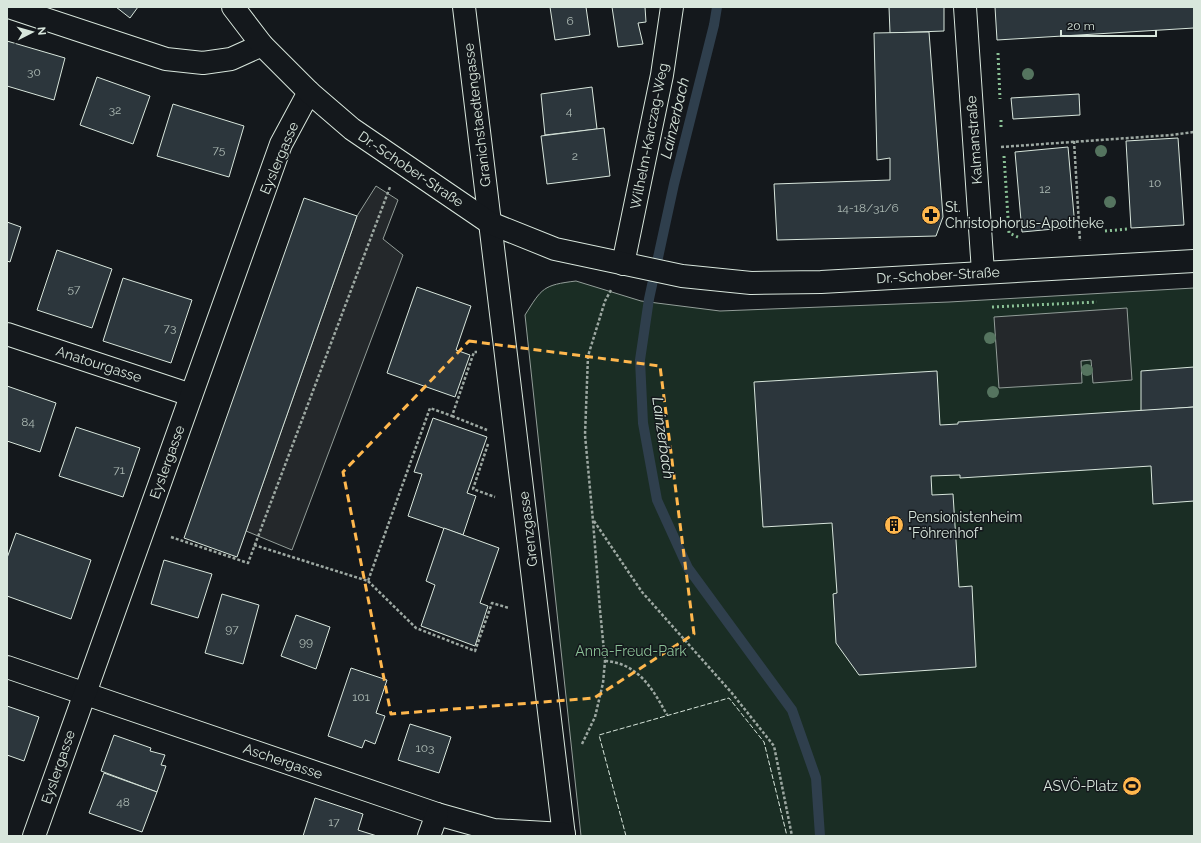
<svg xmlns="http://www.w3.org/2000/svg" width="1201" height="843" viewBox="0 0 1201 843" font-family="Raleway,sans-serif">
<rect width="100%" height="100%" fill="#14181c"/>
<path fill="#1a2d24" stroke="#939e99" d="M576,281L641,301L720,311L949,302L1194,288V836H581L525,315C542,288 543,285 576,281Z"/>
<g fill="#24282b" stroke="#939e99">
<path d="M376,186L398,200L383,239L403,255L292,550L246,531L357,216Z"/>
<path d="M1127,308L1132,380L1093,383L1091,360L1081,361L1082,383L999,388L994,317Z"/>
</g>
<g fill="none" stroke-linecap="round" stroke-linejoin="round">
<path stroke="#2f3f4d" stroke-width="10" d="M717,7L714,25L674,184L649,299L640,360L643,423L657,500L688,568L792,710L816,778L820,836"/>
</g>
<g fill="#2c363c" stroke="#d8e6dc">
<path d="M116,7H138L130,18Z"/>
<path d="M550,7H586L590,35L555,40Z"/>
<path d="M612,7H645L646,22L638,23L643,44L618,47Z"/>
<path d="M889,7H944V31L890,33Z"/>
<path d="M995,7H1194V28L997,40Z"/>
<path d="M929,32L943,217L936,236L777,240L774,184L890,180V158L877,160L874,33Z"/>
<path d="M7,41L65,58L54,100L7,86Z"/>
<path d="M97,77L150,96L133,144L80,125Z"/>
<path d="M592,87L597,129L545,135L541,94Z"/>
<path d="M1079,94L1080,115L1013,119L1011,98Z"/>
<path d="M173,104L244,126L229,177L157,156Z"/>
<path d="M604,128L610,176L547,184L541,136Z"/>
<path d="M1178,138L1184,225L1131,228L1126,141Z"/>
<path d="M1068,147L1075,227L1022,232L1015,152Z"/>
<path d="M304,198L357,216L237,557L184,538Z"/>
<path d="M7,222L21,227L10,262L7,261Z"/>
<path d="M57,250L112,269L92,328L37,310Z"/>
<path d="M123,278L192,300L171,363L103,341Z"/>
<path d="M417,287L471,306L456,350L470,355L455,397L387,373Z"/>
<path d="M1194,367V407L1141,411V371Z"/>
<path d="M937,371L940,425L958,424V422L1194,407V501L1153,504L1151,466L960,478V475L931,476L932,495L953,494L959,587L972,586L976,667L859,675L836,643L833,594L837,593L832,523L763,527L754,382Z"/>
<path d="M7,386L56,403L40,452L7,441Z"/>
<path d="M433,418L487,437L467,493L476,496L463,535L408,516L422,474L414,472Z"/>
<path d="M76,427L140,448L123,497L59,476Z"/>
<path d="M444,528L499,548L480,603L488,606L475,646L421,626L435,585L426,581Z"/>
<path d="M16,533L91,560L71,619L7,596V558Z"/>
<path d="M164,560L212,574L198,618L151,604Z"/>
<path d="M222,594L259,605L243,664L205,653Z"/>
<path d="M296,615L330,627L316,669L281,656Z"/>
<path d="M351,668L387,680L376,713L385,716L375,744L365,740L362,748L328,736Z"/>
<path d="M7,706L39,717L24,761L7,755Z"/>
<path d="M410,724L451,737L439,773L398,760Z"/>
<path d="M114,735L151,748L150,751L165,755L161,765L166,766L157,792L101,771Z"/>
<path d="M104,773L157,792L142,832L89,813Z"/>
<path d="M315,798L363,814L358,830L377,836H303Z"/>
</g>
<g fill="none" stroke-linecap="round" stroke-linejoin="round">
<defs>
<g id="street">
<path d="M9,7L166,59L203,63L231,59L262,45"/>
<path d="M464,7L564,836"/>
<path d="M965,7L983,272"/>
<path d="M623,264L662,75L672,7"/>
<path d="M7,334L191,395"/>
<path d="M7,667L437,814L494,830L564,834"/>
<path d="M34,836L281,144L309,92"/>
<path d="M429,836L437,814"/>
</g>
<path id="secondary" d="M233,7L262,45L309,92L352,129L490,223L555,249L682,276L751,283L821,282L1194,261"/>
</defs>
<use href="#street" stroke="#d8e6dc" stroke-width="24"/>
<use href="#secondary" stroke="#d8e6dc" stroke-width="24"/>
<g stroke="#9da8a2" stroke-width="2.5" stroke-dasharray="3 2" stroke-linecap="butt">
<path d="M1074,141L1080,241"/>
<path d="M1001,147L1171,135L1194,132"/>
<path d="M452,416L487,430"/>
<path d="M488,444L473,489L495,497"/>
<path d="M594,521L642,592L731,692L774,746L792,836"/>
<path d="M171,537L248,563L390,187"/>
<path d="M254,545L368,581L430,408L452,416L474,352H477"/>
<path d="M368,581L416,628L475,651L492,603L509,608"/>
<path d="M605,661C638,663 653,689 667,715"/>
<path d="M582,744L595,717L603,683L605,661L600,610L593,521L585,435L588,356L605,301L611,290"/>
</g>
<use href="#street" stroke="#14181c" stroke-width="22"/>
<use href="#secondary" stroke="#14181c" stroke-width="22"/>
<g stroke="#8ac095" stroke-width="3" stroke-dasharray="2 3" stroke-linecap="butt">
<path d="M998,53L1000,99"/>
<path d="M1001,120V130"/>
<path d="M1004,156L1009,233L1020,238"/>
<path d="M1105,231L1128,229"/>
<path d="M992,307L1097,302"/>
</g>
<path stroke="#d8e6dc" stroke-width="1" stroke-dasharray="5 2" stroke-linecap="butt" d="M626,836L599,735L729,698L764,742L787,836"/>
</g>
<g fill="#55745f">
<circle cx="1028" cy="74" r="6"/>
<circle cx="1101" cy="151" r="6"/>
<circle cx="1110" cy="202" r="6"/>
<circle cx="990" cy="338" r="6"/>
<circle cx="1087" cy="370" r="6"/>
<circle cx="993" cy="392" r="6"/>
</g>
<path fill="none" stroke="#ffb74d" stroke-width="3" stroke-dasharray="8 5" stroke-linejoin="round" d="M469,341L660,366L694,634L594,698L391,714L343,472Z"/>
<defs>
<symbol id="pharmacy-disc" viewBox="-11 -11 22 22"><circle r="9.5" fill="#ffb74d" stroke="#14181c"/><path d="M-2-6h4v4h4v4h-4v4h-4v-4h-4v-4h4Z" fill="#111"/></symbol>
<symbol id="building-disc" viewBox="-11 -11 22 22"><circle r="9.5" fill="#ffb74d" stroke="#14181c"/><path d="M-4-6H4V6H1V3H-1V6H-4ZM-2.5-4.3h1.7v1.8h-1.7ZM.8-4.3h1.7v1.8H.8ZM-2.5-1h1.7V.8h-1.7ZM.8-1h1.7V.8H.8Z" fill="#111"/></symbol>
<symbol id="stadium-disc" viewBox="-11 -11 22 22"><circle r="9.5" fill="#ffb74d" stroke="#14181c"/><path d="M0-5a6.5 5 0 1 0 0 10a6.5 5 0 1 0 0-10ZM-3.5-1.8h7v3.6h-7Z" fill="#111"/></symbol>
</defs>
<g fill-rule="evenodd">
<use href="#pharmacy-disc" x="920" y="204" width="22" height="22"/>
<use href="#building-disc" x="883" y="514" width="22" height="22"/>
<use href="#stadium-disc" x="1121" y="775" width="22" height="22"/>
</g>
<g text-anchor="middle" stroke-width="3" stroke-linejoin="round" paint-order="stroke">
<g font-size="12" fill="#adbab4">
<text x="570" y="25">6</text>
<text x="34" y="76">30</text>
<text x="115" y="114">32</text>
<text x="569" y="115">4</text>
<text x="219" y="154">75</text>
<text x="575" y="160">2</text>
<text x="1155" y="187">10</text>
<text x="1045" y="193">12</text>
<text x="868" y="212">14-18/31/6</text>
<text x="74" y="293">57</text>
<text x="170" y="332">73</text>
<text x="28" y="426">84</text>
<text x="119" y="474">71</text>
<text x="232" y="633">97</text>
<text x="306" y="646">99</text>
<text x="361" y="701">101</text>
<text x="425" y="752">103</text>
<text x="123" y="806">48</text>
<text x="334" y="826">17</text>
</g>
<g font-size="14" fill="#d8e6dc" stroke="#14181c">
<text transform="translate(477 115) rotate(-97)" y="5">Granichstaedtengasse</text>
<text transform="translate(649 136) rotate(-79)" y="5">Wilhelm-Karczag-Weg</text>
<text transform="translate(974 140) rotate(-94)" y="5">Kalmanstraße</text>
<text transform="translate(279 158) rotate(-67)" y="5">Eyslergasse</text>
<text transform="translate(411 169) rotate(34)" y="5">Dr.-Schober-Straße</text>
<text transform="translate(938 275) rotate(-3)" y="5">Dr.-Schober-Straße</text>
<text transform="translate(99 364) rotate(18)" y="5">Anatourgasse</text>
<text transform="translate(167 462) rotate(-70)" y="5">Eyslergasse</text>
<text transform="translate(528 529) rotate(-97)" y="5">Grenzgasse</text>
<text transform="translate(283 761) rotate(19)" y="5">Aschergasse</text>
<text transform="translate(58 767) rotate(-71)" y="5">Eyslergasse</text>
</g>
<g font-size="14" fill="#d8e6dc" stroke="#14181c" text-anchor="start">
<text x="945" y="212">St.<tspan x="945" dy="16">Christophorus-Apotheke</tspan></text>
<text x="908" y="522">Pensionistenheim<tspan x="908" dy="16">"Föhrenhof"</tspan></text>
<text x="1118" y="791" text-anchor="end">ASVÖ-Platz</text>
</g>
<g font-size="14" fill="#8ac095" stroke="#14181c">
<text x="631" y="656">Anna-Freud-Park</text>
</g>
<g font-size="15" font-style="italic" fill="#d8e6dc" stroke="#14181c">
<text transform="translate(675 118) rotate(-77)" y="5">Lainzerbach</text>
<text transform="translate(663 438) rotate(82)" y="5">Lainzerbach</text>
</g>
</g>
<rect width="1201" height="843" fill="none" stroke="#d8e6dc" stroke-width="16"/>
<g transform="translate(32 32) rotate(84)" stroke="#14181c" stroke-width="3" paint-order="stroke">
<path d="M0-3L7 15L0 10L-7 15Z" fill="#d8e6dc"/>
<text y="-6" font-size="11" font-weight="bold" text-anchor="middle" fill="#d8e6dc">N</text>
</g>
<path d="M1061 30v6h95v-6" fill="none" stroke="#d8e6dc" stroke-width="2"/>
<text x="1067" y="30" font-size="12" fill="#d8e6dc" stroke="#14181c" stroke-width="3" paint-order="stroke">20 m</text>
</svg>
